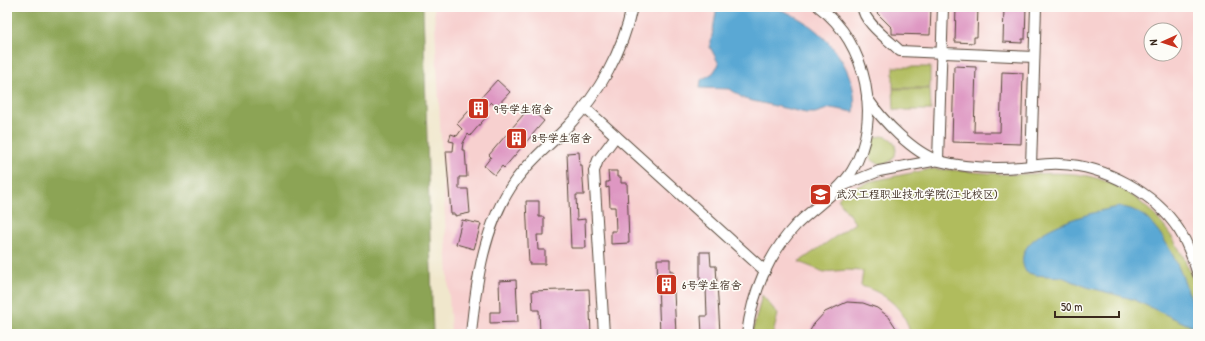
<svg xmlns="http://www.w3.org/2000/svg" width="1205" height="341" viewBox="0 0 1205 341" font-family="'Patrick Hand','LXGW WenKai TC',sans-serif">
<rect width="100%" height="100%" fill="#fdfcf7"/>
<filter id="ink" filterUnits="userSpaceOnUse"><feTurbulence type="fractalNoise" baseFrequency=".025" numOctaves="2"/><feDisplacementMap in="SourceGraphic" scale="8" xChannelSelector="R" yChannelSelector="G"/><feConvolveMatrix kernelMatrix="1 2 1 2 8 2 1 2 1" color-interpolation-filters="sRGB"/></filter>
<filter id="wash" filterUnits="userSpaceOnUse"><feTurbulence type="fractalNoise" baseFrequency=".012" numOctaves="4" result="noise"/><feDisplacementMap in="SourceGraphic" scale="16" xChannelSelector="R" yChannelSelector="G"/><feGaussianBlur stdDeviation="0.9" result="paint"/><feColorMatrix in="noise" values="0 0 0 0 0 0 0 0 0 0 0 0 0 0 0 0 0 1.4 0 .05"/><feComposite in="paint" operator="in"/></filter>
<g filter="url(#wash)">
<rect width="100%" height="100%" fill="#f0e7cc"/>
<path fill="#f7d0cf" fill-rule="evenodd" d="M434,7H1198V334H451ZM1151,30H1175V54H1151Z"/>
<g fill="#b0bc5d" stroke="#76733e">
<rect x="893" y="67" width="37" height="21"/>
<path d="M893,89H930L931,110H894Z"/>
<circle cx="882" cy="150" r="14"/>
<path d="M931,169C954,169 977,173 1000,174C1029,176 1059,170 1088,176C1145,188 1188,245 1198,301C1199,311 1198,323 1198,334H910C906,309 884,292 861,286L863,271L847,270L824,272L799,262L855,223L838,199L847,190L872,181Z"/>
<path d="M762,295L778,314L773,334H752Z"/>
</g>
<path fill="#8ca454" stroke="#646739" d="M7,7H423L433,334H7Z"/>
<g fill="#5aa8d4" stroke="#4a6979">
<path d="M717,7C732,7 762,4 775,8C817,20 860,66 854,112L831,108L815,113H806L744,99L730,89L700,88L701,80L713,73L719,64L710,47Z"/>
<path d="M1117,207C1155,205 1177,262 1188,291C1192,300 1200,317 1196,326L1193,327L1132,299L1087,287L1062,277L1035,275L1026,272C1004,233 1094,212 1117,207Z"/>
</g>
<g id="blocks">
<g fill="#de97c2">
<path d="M874,7H931L930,35L892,34V28L874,10Z"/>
<path d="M956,7H978L977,37H974V43L955,42Z"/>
<path d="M1004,7H1026L1025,39H1022V43L1003,42Z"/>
<path d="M954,66L976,67L974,132H1000L1002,72L1023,73L1021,144L952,142Z"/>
<path d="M497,80L510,92L496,107L491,102L482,112L487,116L470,136L468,134L463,143L462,150H465L467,177H459V189H468L470,213L455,216V214H451L446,151H453L454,142L449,141L451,134L457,136L462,129L457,124Z"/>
<path d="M529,108L544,121L504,168L502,166L495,175L484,166L491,157L489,155Z"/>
<path d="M579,152L580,165H582L584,195H576L577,220L585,219L586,248H571L567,153Z"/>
<path d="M608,171H617V177H621V183H627L629,243L611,244V231H616L615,207H610L609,187L606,188V182H609Z"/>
<path d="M526,201H539V217H544V235H537L538,250H545V264H529Z"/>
<path d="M462,220L481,224L474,249L456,244Z"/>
<path d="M700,252H710L711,266H716L720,333L718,334H702L701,316H707L706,287H700Z"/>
<path d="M657,259H670V271H673L676,334H660Z"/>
<path d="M516,280L518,322L490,323V312H500L499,281Z"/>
<path d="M589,289L591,334H540L539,310H533L532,291Z"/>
<path d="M847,302L863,303L877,308L889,317L900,334H808L814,324L825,312Z"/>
</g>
</g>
</g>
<g filter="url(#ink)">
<use href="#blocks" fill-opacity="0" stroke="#564638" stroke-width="1"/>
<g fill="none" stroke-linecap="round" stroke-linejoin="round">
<defs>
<g id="minor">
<path d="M863,7C862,21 890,41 900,51L1034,57"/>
<path d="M867,98C882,120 913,153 939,161C965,168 994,169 1021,167C1034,166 1047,163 1060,164C1105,166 1154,192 1179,230C1188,244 1193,259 1198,274"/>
<path d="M584,107L765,271"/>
<path d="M938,160L943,7"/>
<path d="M1031,166L1036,7"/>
<path d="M842,186L879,171L938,160"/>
<path d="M471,334C476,282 484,224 515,181C530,160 550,145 568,126C599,94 623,51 632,7"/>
<path d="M604,334L594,171L598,160L616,136"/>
<path d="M747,334C752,294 768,255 796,225C814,207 838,193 852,171C883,120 867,42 819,7"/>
</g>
</defs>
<use href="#minor" stroke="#564638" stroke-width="12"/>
<use href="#minor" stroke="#fff" stroke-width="10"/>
</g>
</g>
<defs>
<symbol id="building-square" viewBox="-11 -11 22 22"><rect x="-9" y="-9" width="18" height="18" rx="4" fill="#c8321e" stroke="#fdfcf7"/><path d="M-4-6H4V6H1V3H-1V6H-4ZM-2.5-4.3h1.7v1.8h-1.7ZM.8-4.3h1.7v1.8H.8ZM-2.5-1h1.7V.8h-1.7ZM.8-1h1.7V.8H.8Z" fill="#fff"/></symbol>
<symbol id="university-square" viewBox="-11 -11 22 22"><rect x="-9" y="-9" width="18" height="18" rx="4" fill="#c8321e" stroke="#fdfcf7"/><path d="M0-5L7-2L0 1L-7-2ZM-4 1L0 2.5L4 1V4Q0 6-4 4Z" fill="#fff"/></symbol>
</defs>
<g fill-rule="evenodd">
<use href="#building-square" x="466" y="96" width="25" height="25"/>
<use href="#building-square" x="504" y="126" width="25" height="25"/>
<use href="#university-square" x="808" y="182" width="25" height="25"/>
<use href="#building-square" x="654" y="272" width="25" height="25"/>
</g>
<g text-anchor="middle" stroke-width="3.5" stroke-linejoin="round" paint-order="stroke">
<g font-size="11" fill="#3b2a1e" stroke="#fdfcf7" text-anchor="start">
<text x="494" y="113">9号学生宿舍</text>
<text x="532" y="142">8号学生宿舍</text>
<text x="836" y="198">武汉工程职业技术学院(江北校区)</text>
<text x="682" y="289">6号学生宿舍</text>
</g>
</g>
<rect width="1205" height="341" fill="none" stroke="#fdfcf7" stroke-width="24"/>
<g transform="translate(1163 42) rotate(267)"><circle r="19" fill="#fdfcf7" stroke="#afa8a0"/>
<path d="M0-3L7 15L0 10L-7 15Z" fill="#c8321e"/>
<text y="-6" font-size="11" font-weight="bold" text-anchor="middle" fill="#3b2a1e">N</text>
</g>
<path d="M1055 311v6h64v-6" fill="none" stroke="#3b2a1e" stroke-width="2"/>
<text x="1061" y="311" font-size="12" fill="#3b2a1e" stroke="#fdfcf7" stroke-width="3" paint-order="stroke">50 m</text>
</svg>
